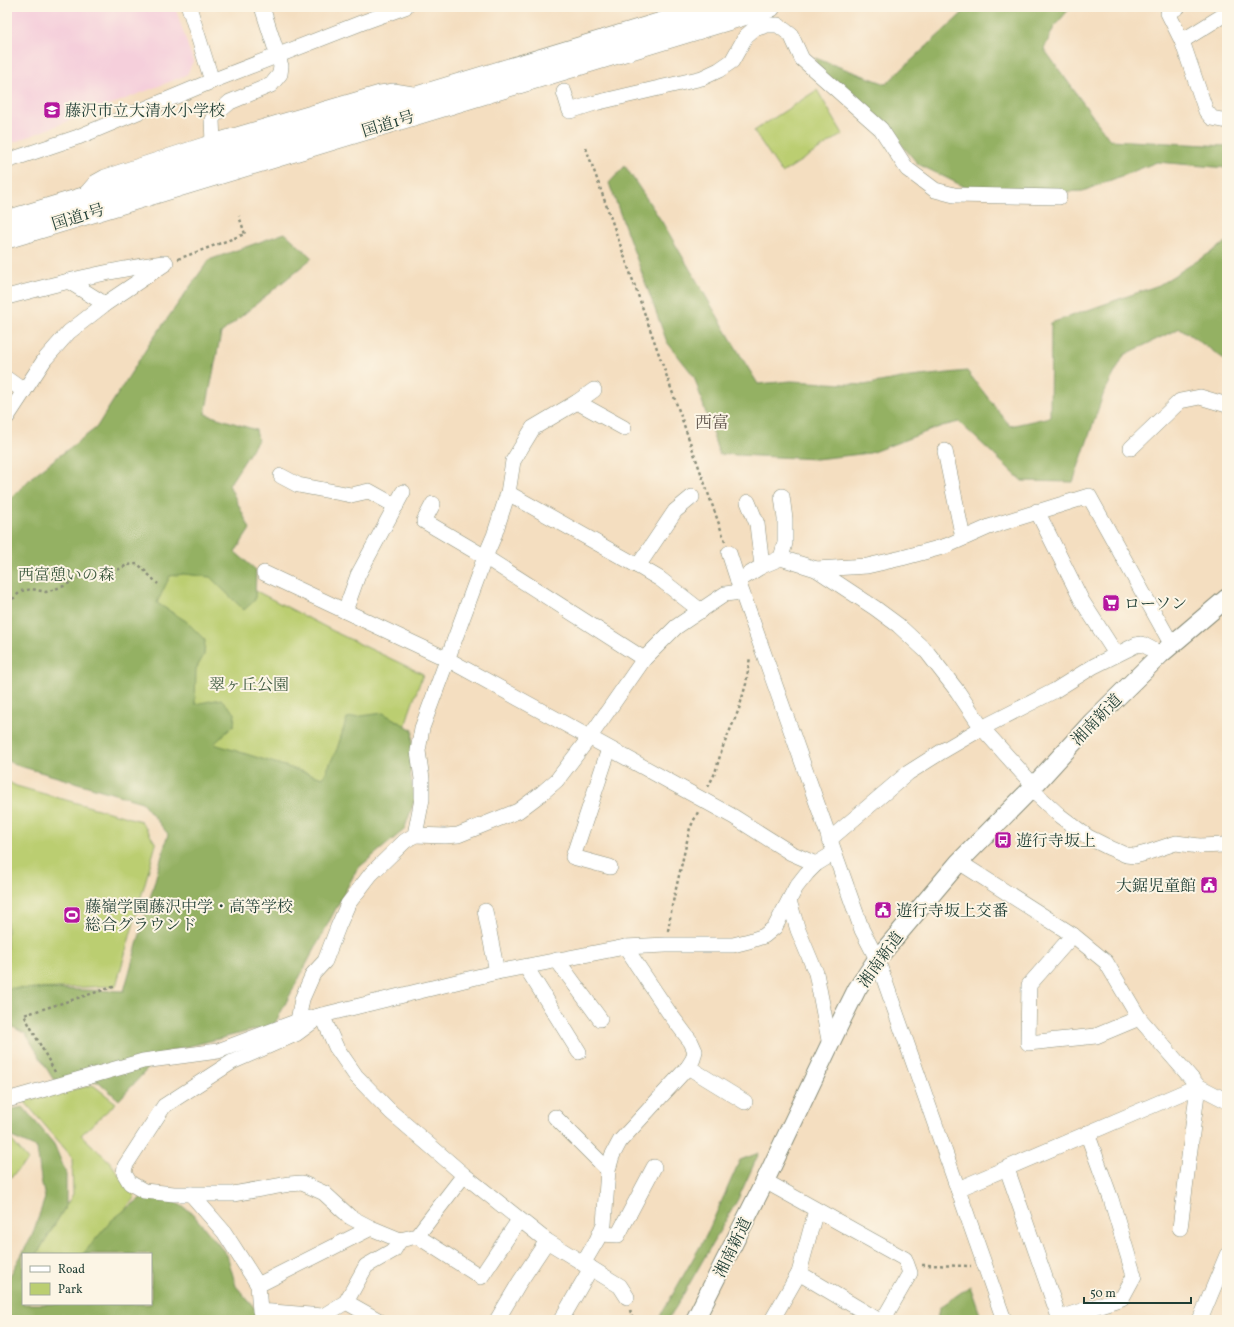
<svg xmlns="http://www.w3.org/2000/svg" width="1234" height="1327" viewBox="0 0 1234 1327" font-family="Vollkorn,'Noto Serif JP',serif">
<rect width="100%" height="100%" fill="#fcf5e5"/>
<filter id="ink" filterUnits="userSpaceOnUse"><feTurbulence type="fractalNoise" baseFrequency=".025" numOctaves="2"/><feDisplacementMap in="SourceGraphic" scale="8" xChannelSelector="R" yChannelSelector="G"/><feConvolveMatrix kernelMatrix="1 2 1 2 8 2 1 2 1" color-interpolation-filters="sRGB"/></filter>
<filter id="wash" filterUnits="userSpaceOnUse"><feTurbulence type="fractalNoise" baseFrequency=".012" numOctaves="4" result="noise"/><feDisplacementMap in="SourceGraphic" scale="16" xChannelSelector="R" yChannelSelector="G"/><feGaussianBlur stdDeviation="0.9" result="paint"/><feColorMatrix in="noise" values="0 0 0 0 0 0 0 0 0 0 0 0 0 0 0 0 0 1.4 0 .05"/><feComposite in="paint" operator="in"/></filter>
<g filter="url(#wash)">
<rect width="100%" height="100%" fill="#f4dec0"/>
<path fill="#f5cfdb" d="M7,7H175L193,61L187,75L7,145Z"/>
<g fill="#bbce71" stroke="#6d8652">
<path d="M817,90L843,134L782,173L754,131Z"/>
<path d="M172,572L229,577L339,634L423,674L409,713L401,744V794L254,774L145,694V616Z"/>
<path d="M7,781L16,786L141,821L156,844L116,986L7,990Z"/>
<path d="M93,1085L116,1103L81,1135L110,1162L135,1197L90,1254H37L73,1194L72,1157L24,1101Z"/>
<path d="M7,1135L28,1160L7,1181Z"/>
</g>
<g fill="#94b163" stroke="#5a774c">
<path d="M969,7H1071L1054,27L1044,49L1110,140L1227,146V168L1157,162L1083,191L1041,193L973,191L918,164L889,130L818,69L815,58L886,84Z"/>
<path d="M625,166L664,225L742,358L758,384L791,381L864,385L901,378L967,371L1010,426L1050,417L1051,323L1159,285L1227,242V361L1180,328L1124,355L1103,395L1073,482L1022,481L959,422L942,426L870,453L816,459L719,454L694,376L667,342L609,183Z"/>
<path d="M285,233L312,258L221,333L205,414L256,430L258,440L229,485L250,529L235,552L256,570L255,600L244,610L210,577L184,574L170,576L157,603L186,621L205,640L204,655L196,669L195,704L221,699L235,713L234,725L214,744L323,778L337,749L347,718L383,713L413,730L410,773L415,799L404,830L357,869L274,1025L162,1053L119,1100L99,1082L60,1081L53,1079L26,1034L7,1024V988L124,991L168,834L142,802L13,764L7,760V502L34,475L96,428L150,343L209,260Z"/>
<path d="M23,1107L54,1144L66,1173V1206L37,1254H23V1304H151V1254H83L112,1220L146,1194L171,1199L192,1213L227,1255L236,1286L263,1318L276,1320H7V1278L11,1274L32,1236L45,1198L41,1179L37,1148L7,1135V1110Z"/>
<path d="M759,1153L738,1199L676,1307L667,1320H658L706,1236L740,1160Z"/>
<path d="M970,1286L982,1320H937L939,1308Z"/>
</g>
</g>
<g filter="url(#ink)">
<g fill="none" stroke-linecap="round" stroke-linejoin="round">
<defs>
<g id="minor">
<path d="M189,7L212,81"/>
<path d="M1178,7L1168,13L1182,41L1206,111L1212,118L1227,121"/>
<path d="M1182,41L1227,13"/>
<path d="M564,92L570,111L595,103L702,78L719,70L732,61L746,36L754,29L767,25H778L791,35L802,59L881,129L907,169L935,190L954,195L1059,197"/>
<path d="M213,142L212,120L214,116L230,102L271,85L280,74L281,66L262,7"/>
<path d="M7,161L78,137L212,81L361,23L405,7"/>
<path d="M82,198L96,182L105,177L213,142L380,93L394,91L419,95"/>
<path d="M68,281L105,304"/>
<path d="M7,297C59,283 110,270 163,263"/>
<path d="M7,379L24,391"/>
<path d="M577,402L624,428"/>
<path d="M7,417L45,359L69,332L105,304L166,263"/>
<path d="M1131,448L1180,401L1200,397L1227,405"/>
<path d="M945,451L963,538"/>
<path d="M281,476L298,485L351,495L369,491L396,506"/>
<path d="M508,493L638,566L660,579L701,611"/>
<path d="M748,502L757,524L762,566"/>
<path d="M433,504L424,521L485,557L644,659"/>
<path d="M1037,511L1082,601L1116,654"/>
<path d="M729,553L738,581L862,930L877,959L1004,1320"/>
<path d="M781,558L785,543V519L782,496"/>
<path d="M638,566L675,511L692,497"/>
<path d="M816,569L875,608L898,625L927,652L958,692L982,728L1034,786"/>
<path d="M264,573L447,659L734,817L791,853L816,864"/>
<path d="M738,581L762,566L781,558L816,569L867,566L902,558L946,546L989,527L1089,496L1172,645"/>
<path d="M345,611L358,575L403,492"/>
<path d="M609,749L573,857L610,867"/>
<path d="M1031,789L1060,816L1088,837L1110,848L1126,855L1135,856L1146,853L1176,843L1199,846L1224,845L1227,843"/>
<path d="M415,835L445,836L458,835L518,811L542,793L557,780L589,738L644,659L676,627L725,594L741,592"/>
<path d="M829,840L908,773L941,752L982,728L1054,691L1094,666L1136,645L1142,644L1161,654"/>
<path d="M959,862L1073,935L1106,962L1139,1018L1198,1086L1227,1101"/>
<path d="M789,901L798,930L816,973L830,1045"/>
<path d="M485,911L497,972"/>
<path d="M1073,935L1029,985L1028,1043L1096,1036L1139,1018"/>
<path d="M557,960L600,1019"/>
<path d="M526,967L579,1052"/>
<path d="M298,1021L302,999L313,974L325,961L338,927L348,904L371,874L405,841L415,835L422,799V779L418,751L422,728L485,557L494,536L508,493L513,461L533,428L577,402L594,390"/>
<path d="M688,1067L745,1102"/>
<path d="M7,1100L143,1061L218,1051L298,1021L497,972L625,947L666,945H733L749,941L764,936L775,927L796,887L807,873L816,864L834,853"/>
<path d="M555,1117L608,1170"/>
<path d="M1007,1169L1060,1320"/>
<path d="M464,1175L417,1236L400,1240L371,1228L350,1217L324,1193L302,1183L289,1184L233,1194H174L144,1191L130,1183L124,1173L125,1166L164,1106L232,1062L296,1034L322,1015L336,1047L356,1076L391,1112L464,1175L547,1241L620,1286L627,1297"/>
<path d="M765,1181L905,1259L910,1273L883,1320"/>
<path d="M958,1189L1198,1086"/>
<path d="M191,1194L224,1232L258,1285L260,1311L323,1316L346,1302L366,1266L394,1250L400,1240"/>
<path d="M1180,1228L1198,1086"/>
<path d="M600,1234L618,1235L654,1167"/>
<path d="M417,1236L481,1277L519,1220"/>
<path d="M583,1264L597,1240L604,1224L608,1170L612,1156L620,1141L688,1067L693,1059L695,1051L691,1042L670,1014L625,947"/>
<path d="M799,1273L878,1320"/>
<path d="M258,1285L371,1228"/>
<path d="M346,1302L378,1320"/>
<path d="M1059,1318L1122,1298L1134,1276L1111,1199L1087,1133"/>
<path d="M497,1320L519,1283L547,1241"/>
<path d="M561,1320L591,1268"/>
<path d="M772,1320L799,1273L816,1210"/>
<path d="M1200,1320L1227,1255"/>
</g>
<path id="major" d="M695,1320L765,1181L842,1019L857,989L877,959L959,862L1031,789L1092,722L1161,654L1227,598"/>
<g id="highway">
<path d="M7,221L714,7"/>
<path d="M7,238L770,7"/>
</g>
</defs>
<use href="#minor" stroke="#8a8e7a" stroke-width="16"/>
<use href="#major" stroke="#8a8e7a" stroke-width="20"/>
<use href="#highway" stroke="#8a8e7a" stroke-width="22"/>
<g stroke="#8a8e7a" stroke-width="2.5" stroke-dasharray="3 3" stroke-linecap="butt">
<path d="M586,148L725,541"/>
<path d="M178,259L245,234L239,216"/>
<path d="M7,602L14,598L21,591L32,589L46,592L64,586L82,576L93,574L108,575L127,565L138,564L158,584"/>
<path d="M708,787L715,773L722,749L739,709L746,684L750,657"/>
<path d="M668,931L672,906L690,828L698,812"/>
<path d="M55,1072L24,1015L116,986"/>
<path d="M922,1265L971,1266"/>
<path d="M630,1310L633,1320"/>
</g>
<use href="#minor" stroke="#fff" stroke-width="15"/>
<use href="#major" stroke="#fff" stroke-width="18"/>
<use href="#highway" stroke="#fff" stroke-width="21"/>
</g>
</g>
<defs>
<symbol id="school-square" viewBox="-11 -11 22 22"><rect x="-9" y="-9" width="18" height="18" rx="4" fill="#b5179e" stroke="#fcf5e5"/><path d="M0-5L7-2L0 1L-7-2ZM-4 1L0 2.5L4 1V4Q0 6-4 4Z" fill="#fff"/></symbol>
<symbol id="supermarket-square" viewBox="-11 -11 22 22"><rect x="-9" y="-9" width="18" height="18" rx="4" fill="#b5179e" stroke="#fcf5e5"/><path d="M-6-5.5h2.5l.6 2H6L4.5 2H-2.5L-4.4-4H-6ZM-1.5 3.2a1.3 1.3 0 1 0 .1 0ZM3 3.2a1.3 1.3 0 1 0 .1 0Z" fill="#fff"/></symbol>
<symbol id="bus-square" viewBox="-11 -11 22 22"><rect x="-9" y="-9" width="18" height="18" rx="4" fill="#b5179e" stroke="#fcf5e5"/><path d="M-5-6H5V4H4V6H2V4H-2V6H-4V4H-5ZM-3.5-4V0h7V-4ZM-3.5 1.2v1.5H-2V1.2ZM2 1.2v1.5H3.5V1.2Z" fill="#fff"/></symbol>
<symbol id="civic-square" viewBox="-11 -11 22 22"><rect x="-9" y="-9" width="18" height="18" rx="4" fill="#b5179e" stroke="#fcf5e5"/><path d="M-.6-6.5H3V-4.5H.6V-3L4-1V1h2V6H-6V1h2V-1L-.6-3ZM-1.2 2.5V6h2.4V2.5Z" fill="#fff"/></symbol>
<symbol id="stadium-square" viewBox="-11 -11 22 22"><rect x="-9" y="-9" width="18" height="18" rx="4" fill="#b5179e" stroke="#fcf5e5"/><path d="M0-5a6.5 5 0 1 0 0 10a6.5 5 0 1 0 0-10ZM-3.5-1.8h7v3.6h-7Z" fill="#fff"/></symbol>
</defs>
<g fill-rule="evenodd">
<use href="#school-square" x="42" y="100" width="20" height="20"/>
<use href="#supermarket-square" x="1101" y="593" width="20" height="20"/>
<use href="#bus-square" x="993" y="830" width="20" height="20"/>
<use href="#civic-square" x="1199" y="875" width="20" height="20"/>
<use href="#civic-square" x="873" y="900" width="20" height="20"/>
<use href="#stadium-square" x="62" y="905" width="20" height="20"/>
</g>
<g text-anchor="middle" stroke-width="4" stroke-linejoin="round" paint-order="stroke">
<g font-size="16" fill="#1f3d34" stroke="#fcf5e5" text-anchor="start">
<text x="65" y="116">藤沢市立大清水小学校</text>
<text x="1124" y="609">ローソン</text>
<text x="1016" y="846">遊行寺坂上</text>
<text x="1196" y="891" text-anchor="end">大鋸児童館</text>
<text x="85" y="912">藤嶺学園藤沢中学・高等学校<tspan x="85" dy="18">総合グラウンド</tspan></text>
<text x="896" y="916">遊行寺坂上交番</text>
</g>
<g font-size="16" fill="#1f3d34" stroke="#fcf5e5">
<text transform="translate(388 123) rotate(-17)" y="6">国道1号</text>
<text transform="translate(78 216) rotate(-17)" y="6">国道1号</text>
<text transform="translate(1096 719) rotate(-46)" y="6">湘南新道</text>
<text transform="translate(880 959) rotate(-54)" y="6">湘南新道</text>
<text transform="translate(732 1247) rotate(-64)" y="6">湘南新道</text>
</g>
<g font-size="16" fill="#3e5a40" stroke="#fcf5e5">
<text x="66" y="580">西富憩いの森</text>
<text x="249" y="690">翠ヶ丘公園</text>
</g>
<g font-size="17" fill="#645951" stroke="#fcf5e5">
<text x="712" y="428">西富</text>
</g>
</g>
<rect width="1234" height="1327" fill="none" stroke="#fcf5e5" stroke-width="24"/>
<rect x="22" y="1253" width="130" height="52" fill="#fcf5e5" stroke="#a4ab9e"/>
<rect x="30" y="1266" width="20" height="6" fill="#ffffff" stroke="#a4ab9e"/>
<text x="58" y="1273" font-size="12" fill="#1f3d34">Road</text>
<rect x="30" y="1283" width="20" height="12" fill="#bbce71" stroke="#a4ab9e"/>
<text x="58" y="1293" font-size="12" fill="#1f3d34">Park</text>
<path d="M1084 1297v6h107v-6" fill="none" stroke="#1f3d34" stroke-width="2"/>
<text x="1090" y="1297" font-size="12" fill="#1f3d34" stroke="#fcf5e5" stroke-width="3" paint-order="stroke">50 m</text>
</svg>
